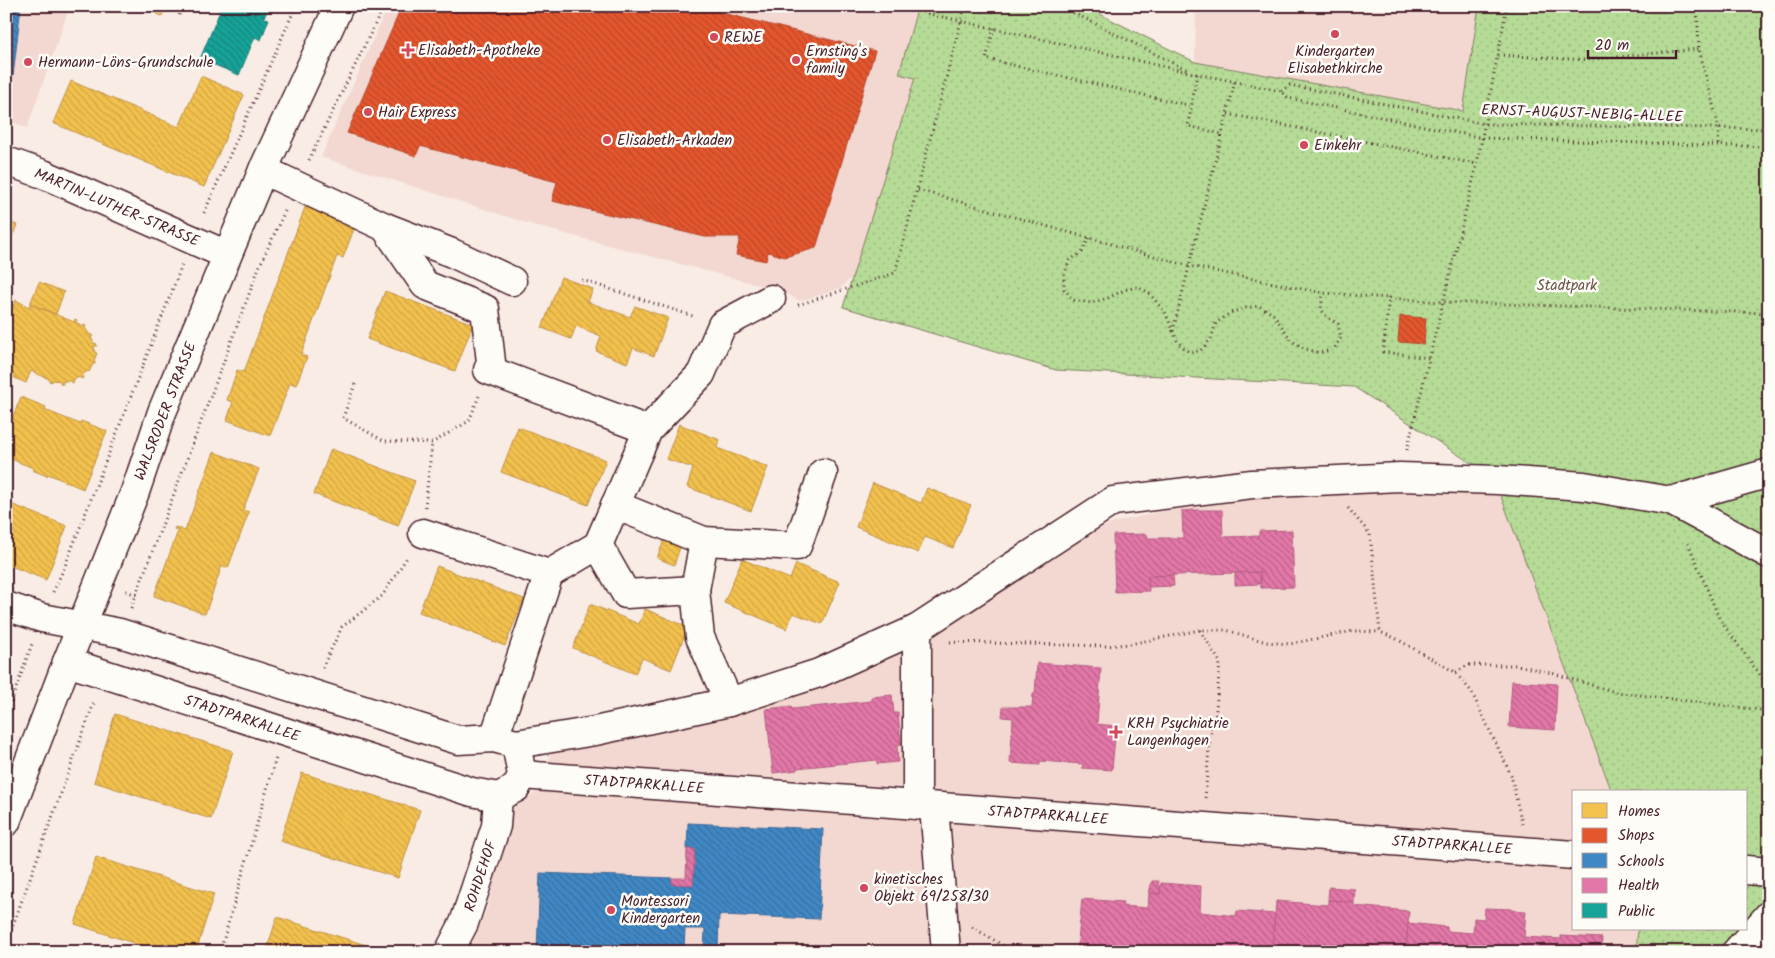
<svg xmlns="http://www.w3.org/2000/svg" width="1775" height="958" viewBox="0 0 1775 958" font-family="Kalam,sans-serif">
<defs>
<pattern id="park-dots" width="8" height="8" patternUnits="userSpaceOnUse" patternTransform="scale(1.25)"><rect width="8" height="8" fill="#b5db96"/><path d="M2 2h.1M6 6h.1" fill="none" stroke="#9dbc81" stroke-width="1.8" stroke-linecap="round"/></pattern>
<pattern id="homes-back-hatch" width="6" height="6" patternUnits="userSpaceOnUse" patternTransform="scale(1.25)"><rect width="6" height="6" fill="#f2c14e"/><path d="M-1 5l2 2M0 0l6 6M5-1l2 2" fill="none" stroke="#d1a544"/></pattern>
<pattern id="shops-back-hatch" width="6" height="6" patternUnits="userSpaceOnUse" patternTransform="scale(1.25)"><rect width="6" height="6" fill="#e4572e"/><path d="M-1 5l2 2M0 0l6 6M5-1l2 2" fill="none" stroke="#bb4727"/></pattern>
<pattern id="schools-back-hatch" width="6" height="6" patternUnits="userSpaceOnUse" patternTransform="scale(1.25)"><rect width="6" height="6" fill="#3f88c5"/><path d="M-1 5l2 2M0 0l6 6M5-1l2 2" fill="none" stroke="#376fa0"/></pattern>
<pattern id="health-back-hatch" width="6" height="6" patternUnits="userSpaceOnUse" patternTransform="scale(1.25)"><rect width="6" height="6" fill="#e377a8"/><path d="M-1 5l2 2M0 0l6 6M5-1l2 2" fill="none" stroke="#ba6189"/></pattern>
<pattern id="public-back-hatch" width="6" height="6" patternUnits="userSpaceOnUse" patternTransform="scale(1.25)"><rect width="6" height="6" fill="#17a398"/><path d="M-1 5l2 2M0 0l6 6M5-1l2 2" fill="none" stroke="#17847c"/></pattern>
</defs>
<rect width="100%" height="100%" fill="#f8ece5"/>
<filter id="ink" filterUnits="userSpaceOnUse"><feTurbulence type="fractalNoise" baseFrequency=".02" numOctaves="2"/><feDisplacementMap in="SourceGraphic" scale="10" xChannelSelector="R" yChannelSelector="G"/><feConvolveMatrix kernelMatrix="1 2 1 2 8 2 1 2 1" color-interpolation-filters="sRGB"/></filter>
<g filter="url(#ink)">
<g fill="#f2d8d0">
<path d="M6,6H70L27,128L6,119Z"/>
<path d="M388,6H918L899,73L916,78L853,276L841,288L800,301L782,291L536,226L321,157Z"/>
<path d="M1196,6H1479L1463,111L1195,62Z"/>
<path d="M1323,488L1499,491L1612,792H1574V929H1638L1636,952H468L487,908L513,808L540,790L551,753L733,710L1081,536L1116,522L1230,496Z"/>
</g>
<path fill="url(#park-dots)" stroke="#807d60" d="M918,6H1084L1195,62L1463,111L1479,6H1769V952H1636L1638,929H1746V792H1612L1499,491L1497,480L1354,387L1056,370L843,307L915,78L899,74Z"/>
<g fill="url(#homes-back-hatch)" stroke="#c09044">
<path d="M139,6H166L162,16Z"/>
<path d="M201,76L244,95L204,187L53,123L71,81L179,127Z"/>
<path d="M307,202L357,221L343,258L337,256L301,355L307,357L296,385L290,383L270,436L227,420L233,402L227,400L237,370L244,372Z"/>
<path d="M6,221L17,225L6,252Z"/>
<path d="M561,277L593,289L588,302L630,317L635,306L668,318L654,356L633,348L627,363L596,351L601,336L576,326L571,339L542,328Z"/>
<path d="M39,282L64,292L56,314L30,304Z"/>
<path d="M385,291L473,324L455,371L367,339Z"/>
<path d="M16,300L29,307L30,304L74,322L75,319L77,320L76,322L83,327L84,325L86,326L85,328L90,335L92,334L93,336L91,337L94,344L96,343L97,346H94L95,353H97L94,361L95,362V364H93L89,372L88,371L82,375L83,378L81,379L80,377L73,380L74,383H71V381H63V384H60L61,381L52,380V382L49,381V379L31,371L26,383L6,374V303L14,305Z"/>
<path d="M6,374L12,377L7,389L6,388Z"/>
<path d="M21,397L46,407L45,410L80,424L81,421L107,431L83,489L48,474L47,476L32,470L33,468L6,457V433Z"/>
<path d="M679,424L720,440L717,448L768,467L751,511L687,487L693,468L666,459Z"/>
<path d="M518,427L606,460L588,505L501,472Z"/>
<path d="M331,449L415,481L398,526L314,494Z"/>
<path d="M214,452L259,469L243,510L249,512L228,568L222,566L205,614L154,596L178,531L174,529L175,527L185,531Z"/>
<path d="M873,483L921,503L927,488L971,505L953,548L925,537L918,553L856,527Z"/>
<path d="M6,502L67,526L46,580L6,564Z"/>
<path d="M667,533L683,539L674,565L657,558Z"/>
<path d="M742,559L790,579L796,564L840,582L822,624L793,613L787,629L724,603Z"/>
<path d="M437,566L524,599L505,646L419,612Z"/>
<path d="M590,604L639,624L645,609L688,627L671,670L642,658L635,674L573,648Z"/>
<path d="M115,714L233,751L211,819L94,782Z"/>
<path d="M302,773L420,810L398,878L280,841Z"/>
<path d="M96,857L214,894L196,952H161L75,924Z"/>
<path d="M277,917L388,952H266Z"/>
</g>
<g fill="url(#shops-back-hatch)" stroke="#b6462d">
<path d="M402,6H695L875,51L816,248L785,257L768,252L766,261L736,255L740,237H705L552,201L557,182L420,146L416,156L347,133Z"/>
<path d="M1400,316L1426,318L1424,344L1398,342Z"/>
</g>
<g fill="url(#schools-back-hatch)" stroke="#426897">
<path d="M6,6H21L13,76L6,75Z"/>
<path d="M688,823L823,829L819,919L719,915L718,952H704L705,929H685L684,952L537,951L540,873L672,878V884L693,885L695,849H687Z"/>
</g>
<g fill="url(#health-back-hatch)" stroke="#b55d82">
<path d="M1194,510H1222L1223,537L1259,536V531L1292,530L1294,587L1261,588L1260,572L1235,573L1148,576L1149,591L1115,592L1113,535L1147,534L1148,538H1183L1182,511Z"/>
<path d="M1260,572V584L1235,585V573Z"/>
<path d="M1173,575L1174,586L1149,587L1148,576Z"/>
<path d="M1037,663L1101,668L1097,724L1116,726L1112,770L1082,768L1083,764L1040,761V765L1010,763L1013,718L1002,717L1003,707H1032L1033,694H1035Z"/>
<path d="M1512,681L1557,684L1555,730L1509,727Z"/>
<path d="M892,695L894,713H898L901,744L897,745L898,762L877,764V760L797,768V770L773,773L766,709L791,706L792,709L871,701V697Z"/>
<path d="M687,849H695L693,885L672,884V878H686Z"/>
<path d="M1152,881H1159L1158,886H1161L1160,894L1149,893Z"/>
<path d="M1161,883L1201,886L1200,912L1236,916L1237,911L1275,914L1272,952H1077L1082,899L1123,902L1122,906L1148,908L1149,893L1160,894Z"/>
<path d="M1329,887L1355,889L1354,902L1328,900Z"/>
<path d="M1328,900L1354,902V906L1409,911L1406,952H1272L1276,901L1328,905Z"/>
<path d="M1485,908L1512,909V910L1526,911L1524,937L1561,939V936L1602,938L1601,952H1406L1408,923L1447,927V931L1473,933L1474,918L1484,919Z"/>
</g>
<path fill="url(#public-back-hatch)" stroke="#267b77" d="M222,6H269L264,18L269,19L261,40L255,37L239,75L200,59Z"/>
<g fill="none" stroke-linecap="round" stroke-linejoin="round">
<defs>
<g id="minor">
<path d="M6,161L43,174L227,255"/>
<path d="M263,170L385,227L452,253L512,281"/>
<path d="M385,227L425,285L485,309L491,362L488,370L648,430L701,374L722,325L771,299"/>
<path d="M1671,501L1769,473"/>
<path d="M615,505L704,541L797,546L823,473"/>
<path d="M423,533L549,574L598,545L648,430"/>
<path d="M598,545L626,594L695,590L700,637L729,702"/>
<path d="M695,590L704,541"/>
<path d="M6,606L42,618L120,633L458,740L494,738L516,744L522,775L516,788L498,797L472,792L67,662"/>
<path d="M917,629V805"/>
<path d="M494,738L549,574"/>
<path d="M516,744L595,731L729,702L819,673L917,629L1113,501L1252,484L1400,477L1498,480L1584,486L1671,501L1769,554"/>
<path d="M522,775L1574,855"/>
<path d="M934,807L946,952"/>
<path d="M6,822L67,662L135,492L162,412L263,170L339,6"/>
<path d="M1746,870L1769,872"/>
<path d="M449,952L464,923L496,826L498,797"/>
<path d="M1736,952L1769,915"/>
</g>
</defs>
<use href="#minor" stroke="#4a1f2b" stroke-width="31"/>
<g stroke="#4a1f2b" stroke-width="3" stroke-dasharray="1 4" stroke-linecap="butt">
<path d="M1060,6L1187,70"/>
<path d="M1697,6L1699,49L1719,128L1718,145"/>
<path d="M903,8L1197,74L1281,91L1288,98L1483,138L1769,147"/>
<path d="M179,15L183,6"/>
<path d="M994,28L986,59L1192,106"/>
<path d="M1498,55L1586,60L1699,49"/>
<path d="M1197,74L1188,126L1222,134L1235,81"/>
<path d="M1281,91L1290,85L1485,124L1769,129"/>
<path d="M1228,114L1477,164"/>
<path d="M309,160L384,6"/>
<path d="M918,190L1189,266L1323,293L1442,302L1769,313"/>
<path d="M204,213L296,6"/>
<path d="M1089,238L1082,252L1070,260L1064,275V289L1074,300L1091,303L1108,298L1124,290L1137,287L1148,292L1165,312L1178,343L1189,352L1200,351L1211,339L1216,323L1230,313L1245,308L1259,306L1273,314L1292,341L1305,349L1320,353L1334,349L1341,338L1338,324L1327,317L1321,309L1323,293"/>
<path d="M582,280L696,317"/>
<path d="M1389,297L1383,352L1429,358"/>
<path d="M798,305L895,273L965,6"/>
<path d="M1173,331L1222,134"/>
<path d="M355,384L343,418L384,441L432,443L469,421L479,396"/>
<path d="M1407,450L1477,164L1507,6"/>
<path d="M425,507L432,443"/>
<path d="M1348,508L1370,534L1380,632L1395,638L1455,672L1471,691L1511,775L1522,824"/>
<path d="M1688,543L1720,620L1769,687"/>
<path d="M126,591L137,595"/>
<path d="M53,592L65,566L182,265"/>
<path d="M131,608L260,265L285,211"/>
<path d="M1200,630L1220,662L1215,721L1211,724L1205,799"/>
<path d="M950,642L1106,646L1130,644L1200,630H1226L1266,642L1290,644L1353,631L1380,632"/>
<path d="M322,668L342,627L382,596L408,556"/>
<path d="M1456,672L1468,665H1517L1555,674L1615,692L1769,711"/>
<path d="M6,716L32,644"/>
<path d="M972,927L1014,952"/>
<path d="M6,944L95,700"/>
<path d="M220,952L276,758"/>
</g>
<use href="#minor" stroke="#fdfcf7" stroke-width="28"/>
</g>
</g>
<g fill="#d1495b" stroke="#fdfcf7" stroke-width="2">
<circle cx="1335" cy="34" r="5"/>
<circle cx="714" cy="37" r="5"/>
<path d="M405.5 42.5h5v5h5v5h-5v5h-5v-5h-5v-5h5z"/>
<circle cx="796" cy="60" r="5"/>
<circle cx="28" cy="62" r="5"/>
<circle cx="368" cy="112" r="5"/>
<circle cx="607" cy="140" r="5"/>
<circle cx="1304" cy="145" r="5"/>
<path d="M1113.5 724.5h5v5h5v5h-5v5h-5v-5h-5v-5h5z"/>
<circle cx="864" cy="888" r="5"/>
<circle cx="611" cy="910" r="5"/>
</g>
<g text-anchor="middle" stroke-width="5" stroke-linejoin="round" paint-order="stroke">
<g font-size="15" fill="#4a1f2b" stroke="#fdfcf7" text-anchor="start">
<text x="724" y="42">REWE</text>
<text x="418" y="55">Elisabeth-Apotheke</text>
<text x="806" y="56">Ernsting's<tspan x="806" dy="17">family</tspan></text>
<text x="1335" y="56" text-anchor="middle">Kindergarten<tspan x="1335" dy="17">Elisabethkirche</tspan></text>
<text x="38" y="67">Hermann-Löns-Grundschule</text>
<text x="378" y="117">Hair Express</text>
<text x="617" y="145">Elisabeth-Arkaden</text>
<text x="1314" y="150">Einkehr</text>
<text x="1127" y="728">KRH Psychiatrie<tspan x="1127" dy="17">Langenhagen</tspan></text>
<text x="874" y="884">kinetisches<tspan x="874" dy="17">Objekt 69/258/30</tspan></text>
<text x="621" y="906">Montessori<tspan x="621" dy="17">Kindergarten</tspan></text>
</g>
<g font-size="15" fill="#4a1f2b" stroke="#fdfcf7">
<text transform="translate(1582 113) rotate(2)" y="5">ERNST-AUGUST-NEBIG-ALLEE</text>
<text transform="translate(117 207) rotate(23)" y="5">MARTIN-LUTHER-STRASSE</text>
<text transform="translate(165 411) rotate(-69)" y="5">WALSRODER STRASSE</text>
<text transform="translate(242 718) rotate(18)" y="5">STADTPARKALLEE</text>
<text transform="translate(644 784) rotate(4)" y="5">STADTPARKALLEE</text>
<text transform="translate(1048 815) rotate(4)" y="5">STADTPARKALLEE</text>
<text transform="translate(1452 845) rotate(4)" y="5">STADTPARKALLEE</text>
<text transform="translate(480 876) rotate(-72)" y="5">ROHDEHOF</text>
</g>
<g font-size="15" fill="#6a574b" stroke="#fdfcf7">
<text x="1567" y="290">Stadtpark</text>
</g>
</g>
<rect width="1775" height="958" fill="none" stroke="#fdfcf7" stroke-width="25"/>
<rect x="12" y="12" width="1750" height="933" fill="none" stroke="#4a1f2b" stroke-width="2" filter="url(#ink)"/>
<rect x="1572" y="790" width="175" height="140" fill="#fdfcf7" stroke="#b5a4a5"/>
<rect x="1582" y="803" width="25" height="15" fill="#f2c14e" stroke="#b5a4a5"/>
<text x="1618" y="816" font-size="15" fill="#4a1f2b">Homes</text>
<rect x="1582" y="828" width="25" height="15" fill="#e4572e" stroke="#b5a4a5"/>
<text x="1618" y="840" font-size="15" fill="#4a1f2b">Shops</text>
<rect x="1582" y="853" width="25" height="15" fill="#3f88c5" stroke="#b5a4a5"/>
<text x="1618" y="866" font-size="15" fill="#4a1f2b">Schools</text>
<rect x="1582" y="878" width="25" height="15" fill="#e377a8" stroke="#b5a4a5"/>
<text x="1618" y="890" font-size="15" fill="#4a1f2b">Health</text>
<rect x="1582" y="903" width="25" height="15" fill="#17a398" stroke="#b5a4a5"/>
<text x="1618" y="916" font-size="15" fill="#4a1f2b">Public</text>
<path d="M1588 50v8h88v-8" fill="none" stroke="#4a1f2b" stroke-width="2.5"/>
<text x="1595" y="50" font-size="15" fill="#4a1f2b" stroke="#fdfcf7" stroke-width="4" paint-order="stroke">20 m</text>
</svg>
